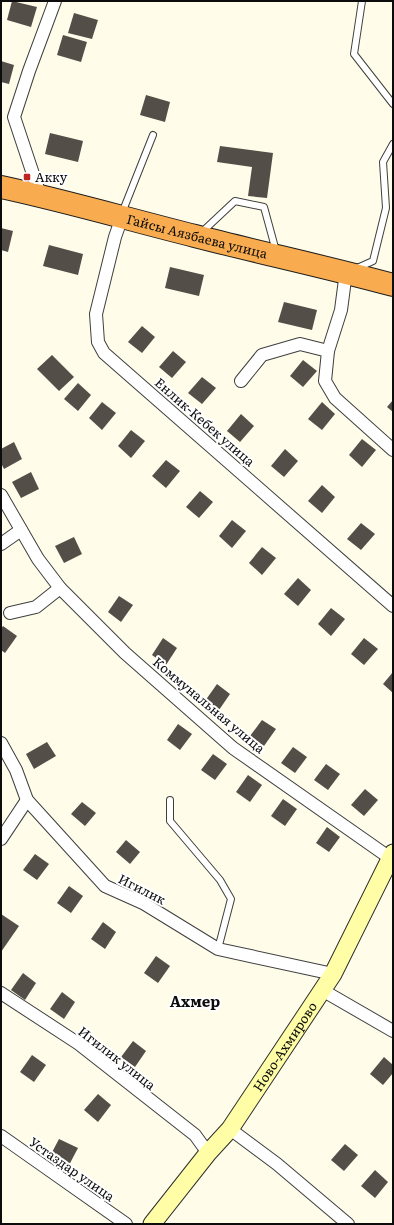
<svg xmlns="http://www.w3.org/2000/svg" width="394" height="1225" viewBox="0 0 394 1225" font-family="Literata,serif">
<rect width="100%" height="100%" fill="#fffdea"/>
<g fill="#544e48">
<path d="M12,1L37,7L31,27L7,20Z"/>
<path d="M74,13L98,20L92,39L68,33Z"/>
<path d="M63,35L87,42L81,62L57,55Z"/>
<path d="M1,61L14,65L9,84L1,82Z"/>
<path d="M146,95L170,102L165,122L140,115Z"/>
<path d="M50,133L83,141L78,162L45,154Z"/>
<path d="M220,146L273,153L267,198L248,196L252,167L217,162Z"/>
<path d="M1,228L13,231L8,252L1,250Z"/>
<path d="M49,245L83,254L78,275L43,266Z"/>
<path d="M170,267L204,275L199,296L165,288Z"/>
<path d="M284,302L317,310L312,330L278,322Z"/>
<path d="M142,326L155,337L142,353L128,342Z"/>
<path d="M173,351L186,362L172,378L159,367Z"/>
<path d="M52,355L74,377L59,391L37,369Z"/>
<path d="M303,360L317,371L303,387L290,376Z"/>
<path d="M202,377L216,388L202,404L188,393Z"/>
<path d="M78,383L91,395L78,411L64,399Z"/>
<path d="M393,400V412L387,407Z"/>
<path d="M102,402L116,413L102,430L89,418Z"/>
<path d="M322,402L335,414L322,430L308,419Z"/>
<path d="M241,414L254,426L240,442L227,431Z"/>
<path d="M131,430L145,441L131,458L118,446Z"/>
<path d="M362,439L376,450L362,467L349,455Z"/>
<path d="M14,442L22,459L4,469L1,463V449Z"/>
<path d="M285,449L298,461L284,477L271,466Z"/>
<path d="M166,460L180,471L166,488L152,476Z"/>
<path d="M31,472L39,489L21,498L12,482Z"/>
<path d="M322,485L335,497L322,513L308,501Z"/>
<path d="M200,491L213,502L199,518L186,507Z"/>
<path d="M232,520L246,531L232,548L219,536Z"/>
<path d="M361,523L375,534L361,550L347,539Z"/>
<path d="M74,537L82,554L64,563L55,546Z"/>
<path d="M262,547L276,558L262,575L249,563Z"/>
<path d="M298,578L311,590L298,606L284,594Z"/>
<path d="M119,596L133,605L121,622L108,612Z"/>
<path d="M331,608L345,619L331,636L318,624Z"/>
<path d="M3,626L17,636L5,653L1,650V629Z"/>
<path d="M163,638L177,648L166,665L152,655Z"/>
<path d="M364,638L378,649L364,665L351,654Z"/>
<path d="M393,672V693L383,684Z"/>
<path d="M217,684L230,694L219,710L205,701Z"/>
<path d="M262,720L276,729L264,746L250,736Z"/>
<path d="M178,724L192,734L180,750L167,740Z"/>
<path d="M47,742L56,756L34,769L26,754Z"/>
<path d="M293,747L307,757L295,773L281,763Z"/>
<path d="M213,754L227,764L215,780L201,770Z"/>
<path d="M326,764L340,774L328,790L314,780Z"/>
<path d="M248,775L262,785L250,802L236,792Z"/>
<path d="M365,789L378,800L364,816L351,805Z"/>
<path d="M283,799L297,809L285,826L271,816Z"/>
<path d="M82,802L96,813L85,826L71,814Z"/>
<path d="M327,827L340,837L329,852L316,843Z"/>
<path d="M126,840L140,852L130,864L116,852Z"/>
<path d="M35,854L49,864L37,880L23,870Z"/>
<path d="M69,886L83,896L71,913L57,903Z"/>
<path d="M1,914L19,926L1,952Z"/>
<path d="M103,922L116,932L105,949L91,939Z"/>
<path d="M156,956L170,966L158,983L144,973Z"/>
<path d="M23,973L36,983L25,1000L11,990Z"/>
<path d="M62,992L75,1002L64,1019L50,1009Z"/>
<path d="M133,1041L146,1051L135,1067L121,1057Z"/>
<path d="M32,1055L46,1065L34,1082L20,1072Z"/>
<path d="M384,1057L393,1065V1073L383,1085L370,1074Z"/>
<path d="M98,1094L111,1105L98,1122L84,1110Z"/>
<path d="M59,1139L78,1148L68,1167L49,1158Z"/>
<path d="M345,1144L358,1155L344,1171L331,1160Z"/>
<path d="M375,1170L388,1182L375,1198L361,1186Z"/>
</g>
<g fill="none" stroke-linecap="round" stroke-linejoin="round">
<defs>
<g id="lane">
<path d="M362,1L354,54L393,104"/>
<path d="M122,213L153,135"/>
<path d="M202,232L235,201L264,207L276,251"/>
<path d="M355,269L373,261L386,208L383,162L393,144"/>
<path d="M170,800V821L220,880L231,899L218,949"/>
</g>
<g id="street">
<path d="M40,195L14,117L29,71L55,1"/>
<path d="M122,217L115,237L96,314L98,342L104,353L393,606"/>
<path d="M346,272L341,310L328,351L325,381L335,398L393,450"/>
<path d="M241,381L262,355L300,344L328,351"/>
<path d="M1,495L38,559L60,588L125,653L233,748L390,858"/>
<path d="M1,544L21,530"/>
<path d="M10,613L36,607L60,588"/>
<path d="M1,743L16,770L27,800L105,886L143,903L218,949L333,974"/>
<path d="M1,839L27,800"/>
<path d="M322,990L393,1031"/>
<path d="M1,993L79,1044L195,1135L208,1153"/>
<path d="M230,1129L277,1164L348,1224"/>
<path d="M1,1136L126,1224"/>
</g>
<g id="secondary">
<path id="s1" d="M152,1224L208,1153L230,1129L333,974L393,853"/>
</g>
<g id="highway">
<path id="s2" d="M1,187C66,201 131,220 195,236C261,253 327,267 393,285"/>
</g>
</defs>
<use href="#lane" stroke="#3f3f3f" stroke-width="8"/>
<use href="#street" stroke="#3f3f3f" stroke-width="14"/>
<use href="#secondary" stroke="#2e2e2e" stroke-width="19"/>
<use href="#highway" stroke="#1d1d1d" stroke-width="24"/>
<use href="#lane" stroke="#fff" stroke-width="6"/>
<use href="#street" stroke="#fff" stroke-width="12"/>
<use href="#secondary" stroke="#fffda5" stroke-width="17"/>
<use href="#highway" stroke="#f8ab4f" stroke-width="22"/>
</g>
<rect fill="#be2721" stroke="#fff" stroke-width="1.5" x="23" y="173" width="8" height="8" rx="2"/>
<g text-anchor="middle" stroke-width="4" stroke-linejoin="round" paint-order="stroke">
<g font-size="13" fill="#0c0c0c" stroke="#fff" text-anchor="start">
<text x="35" y="182">Акку</text>
</g>
<g font-size="13" fill="#0c0c0c" stroke="#fff">
<text dy="5" stroke="none"><textPath href="#s2" startOffset="202">Гайсы Аязбаева улица</textPath></text>
<text transform="translate(205 422) rotate(41)" y="5">Енлик-Кебек улица</text>
<text transform="translate(209 705) rotate(40)" y="5">Коммунальная улица</text>
<text transform="translate(142 889) rotate(27)" y="5">Игилик</text>
<text dy="5" stroke="none"><textPath href="#s1" startOffset="222">Ново-Ахмирово</textPath></text>
<text transform="translate(117 1058) rotate(38)" y="5">Игилик улица</text>
<text transform="translate(72 1169) rotate(35)" y="5">Устаздар улица</text>
</g>
<g font-size="15" font-weight="bold" fill="#0c0c0c" stroke="#fff">
<text x="195" y="1007">Ахмер</text>
</g>
</g>
<rect width="394" height="1225" fill="none" stroke="#0c0c0c" stroke-width="4"/>
</svg>
